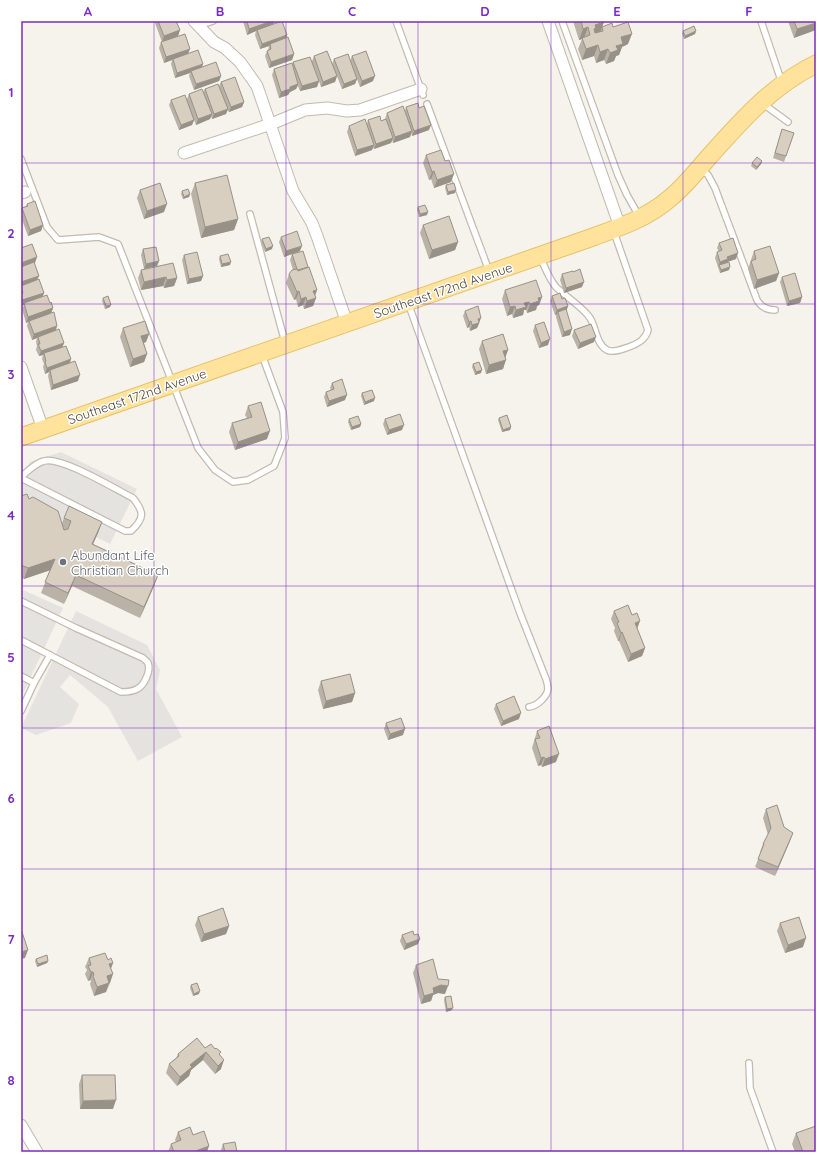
<svg xmlns="http://www.w3.org/2000/svg" width="837" height="1173" viewBox="0 0 837 1173" font-family="Quicksand,sans-serif">
<rect width="100%" height="100%" fill="#f6f3ec"/>
<g fill="#e5e3e0">
<path d="M61,452L137,489L110,544L21,500V477H24L30,462Z"/>
<path d="M21,589L63,608L21,698Z"/>
<path d="M76,611L147,645L160,670L156,689L182,737L138,761L108,707L70,675L60,687L79,704L71,723L36,735L21,728Z"/>
</g>
<g fill="none" stroke-linecap="round" stroke-linejoin="round">
<defs>
<g id="service">
<path d="M396,21L423,95"/>
<path d="M562,21L618,175L627,195L639,216"/>
<path d="M761,21L782,83"/>
<path d="M198,26L213,21"/>
<path d="M762,103L788,122"/>
<path d="M427,104L489,271"/>
<path d="M21,159L47,227L58,240L99,237L118,244L198,448L215,470L233,482L248,480L274,466L285,438L283,412L262,355"/>
<path d="M701,169L708,175L715,188L757,300C761,307 767,310 775,310"/>
<path d="M250,214L285,342"/>
<path d="M540,257C545,267 549,279 556,287C565,296 584,308 590,318C596,327 596,344 607,350C614,354 636,345 642,340C645,337 647,334 648,330L614,232"/>
<path d="M408,303L520,613L546,679C547,682 548,686 548,689C547,697 537,706 529,707"/>
<path d="M21,477C28,471 35,463 44,461C61,456 115,489 133,498C144,512 145,518 131,531H125L21,478"/>
<path d="M21,601L76,628L143,658C145,660 147,661 148,663C151,671 144,686 137,689C132,692 126,692 121,692L21,640"/>
<path d="M21,676L34,683"/>
<path d="M21,711L34,683L50,655"/>
<path d="M749,1063L750,1088L773,1152"/>
</g>
<g id="minor">
<path d="M194,21L214,42L225,48L240,62L257,86L293,191L312,223L317,236L347,323"/>
<path d="M548,21L620,227"/>
<path d="M184,153L271,124L305,110L327,108L347,111L360,110L421,89"/>
<path d="M21,193L25,192"/>
<path d="M21,367L43,429"/>
<path d="M21,1125L37,1152"/>
</g>
<path id="primary" d="M21,437L593,237C620,227 647,218 669,199C683,188 695,173 707,159C740,122 771,86 816,64"/>
</defs>
<use href="#service" stroke="#c2bbae" stroke-width="8"/>
<use href="#minor" stroke="#c2bbae" stroke-width="13"/>
<use href="#primary" stroke="#e6c16a" stroke-width="19"/>
<use href="#service" stroke="#fff" stroke-width="5.5"/>
<use href="#minor" stroke="#fff" stroke-width="11"/>
<use href="#primary" stroke="#ffe39c" stroke-width="17"/>
</g>
<g fill="#bab2a6">
<path d="M156,21H176L180,30L178,36L165,41L189,53L203,64L202,67L221,76L219,81L194,90L189,76L190,73L175,78L171,64L172,60L164,63L159,48L161,42H162L155,23Z"/>
<path d="M243,21H274L273,24L287,35L286,38L294,54L292,60L269,68L265,56L267,51L268,50L269,46L260,49L255,35L256,31L247,35Z"/>
<path d="M573,21H604L602,27H613L628,44L622,47L619,55L616,56L614,61L606,64L604,60L596,63L594,56L582,60L578,49L582,39L579,40Z"/>
<path d="M788,21H816L794,38Z"/>
<path d="M683,31H696L695,34L684,39L682,34Z"/>
<path d="M314,56L332,64L334,59L350,61L352,56L373,81L360,87L357,79L355,84L342,89L337,76L335,82L321,87L319,81L317,87L300,91L298,86L296,89L290,92L288,95L279,98L272,75L274,69L292,66L293,62L312,61Z"/>
<path d="M221,82L244,102L242,107L229,112L227,110L226,114L212,119L211,116L210,119L196,125L194,120L192,125L179,130L169,105L171,100L187,99L189,94L203,92L205,89L219,86Z"/>
<path d="M406,107L429,130L412,136L411,133L410,137L393,143L392,140L391,143L374,149L373,147L372,150L355,156L347,132L349,126L367,124L368,120L381,121L385,119L387,113L405,111Z"/>
<path d="M782,129L794,133L784,162L773,158Z"/>
<path d="M426,155L451,182L434,188L431,179L429,180L423,163Z"/>
<path d="M762,161L761,164L756,170L751,166L752,163Z"/>
<path d="M195,183L238,219L234,230L201,238L191,194Z"/>
<path d="M446,185L455,193L447,195L445,188Z"/>
<path d="M140,190L164,212L144,219L137,198Z"/>
<path d="M182,191L190,194L189,197L183,199L181,194Z"/>
<path d="M27,204L43,225L41,231L28,236L21,217V210L22,208L26,206Z"/>
<path d="M418,207L427,215L419,217L417,210Z"/>
<path d="M423,225L458,242L455,250L429,259L420,233Z"/>
<path d="M281,237L300,251L284,257L279,242Z"/>
<path d="M262,239L272,249L265,252L261,242Z"/>
<path d="M719,243L736,259L727,262L726,263L729,270L720,273L715,258L717,252H719L717,248Z"/>
<path d="M21,248L37,257L34,263L39,276L37,280L44,293L42,297L50,303L53,308L51,313L57,326L56,330L64,343L62,347L71,359L70,363L78,381L51,390L48,376L49,372L45,374L43,367L44,364L42,359L43,355L39,356L36,350L37,346L36,342L37,338L32,340L27,326L28,322L26,323L22,309L24,305L21,306Z"/>
<path d="M143,249L159,261L157,266L144,269L141,255Z"/>
<path d="M754,251L779,273L776,281L754,289L748,269Z"/>
<path d="M292,254L308,268L317,290L315,296L316,298L313,306L304,309L303,305L298,307L296,299L294,300L286,283L289,274L293,270L290,260Z"/>
<path d="M184,255L203,276L201,281L187,284L182,260Z"/>
<path d="M220,256L230,265L221,267L219,259Z"/>
<path d="M141,270L177,278L174,286L164,288L163,286L141,290L138,278Z"/>
<path d="M562,274L582,287L564,293L560,280Z"/>
<path d="M782,277L802,297L800,303L787,306L780,282Z"/>
<path d="M505,290L542,297L539,305L537,306L536,310L527,313L526,310H524L523,315L513,318L512,314L507,316L502,299Z"/>
<path d="M552,296L562,299L568,306L566,311L570,335L562,337L556,317V315H555L550,301Z"/>
<path d="M103,298L110,307L105,309L102,301Z"/>
<path d="M465,311L479,323V324L477,328L470,331L469,327L467,328L463,316Z"/>
<path d="M535,325L548,345L539,348L533,331Z"/>
<path d="M123,328L149,334L146,342L144,343L147,354L144,362L130,367L120,337Z"/>
<path d="M574,330L594,342L578,349L572,336Z"/>
<path d="M482,341L508,350L505,358L503,369L486,374L479,349Z"/>
<path d="M473,364L481,373L475,375L472,367Z"/>
<path d="M332,383L345,400L327,407L324,397L326,392L331,390L330,388Z"/>
<path d="M362,393L374,401L364,405L361,396Z"/>
<path d="M248,406L267,439L235,450L229,432L232,423L247,418L245,415Z"/>
<path d="M499,418L511,427L510,430L502,432L498,420Z"/>
<path d="M349,419L361,424L360,427L351,430L348,422Z"/>
<path d="M385,419L402,430L387,435L383,424Z"/>
<path d="M21,496L29,499L62,523L64,518L102,522L98,533L93,544L158,575L154,586L140,618L72,586L64,604L41,593L50,570L24,579L21,578Z"/>
<path d="M614,611L637,628L645,648L642,656L628,662L619,641H618L614,631L615,628L611,619Z"/>
<path d="M321,681L355,693L352,702L323,709L318,690Z"/>
<path d="M496,704L519,719L501,726L494,709Z"/>
<path d="M386,723L403,735L388,740L384,729Z"/>
<path d="M537,731L556,762L542,767L541,765L538,766L532,748Z"/>
<path d="M766,809L784,827L790,841L775,876L755,867L761,852H760L763,844L768,835L763,818Z"/>
<path d="M198,917L229,926L226,934L201,942L195,925Z"/>
<path d="M780,923L803,947L785,953L777,931Z"/>
<path d="M402,935L418,944L404,950L400,941Z"/>
<path d="M89,958L108,960L113,963L111,968L110,983L106,992L94,996L90,984L91,981L90,980L88,981L85,974L87,970L85,967Z"/>
<path d="M36,959L48,961L47,963L37,967L35,961Z"/>
<path d="M416,965L438,979L445,994L438,993L433,995L431,1001L421,1004L413,973Z"/>
<path d="M191,985L199,994L193,996L190,988Z"/>
<path d="M445,997L452,1010L446,1012L444,1000Z"/>
<path d="M205,1048L220,1055L221,1069L215,1074L203,1060L191,1070L189,1076L177,1086L166,1073L169,1064L176,1058L178,1054Z"/>
<path d="M82,1075L113,1109H80L79,1084Z"/>
<path d="M178,1132L193,1135L207,1152H168L171,1144L176,1142L175,1140Z"/>
<path d="M796,1133L816,1152H795L792,1144Z"/>
<path d="M223,1144L237,1152H222L221,1150Z"/>
</g>
<g fill="#979187">
<path d="M272,21H274L273,26L257,30L256,31L247,35L249,29Z"/>
<path d="M604,22L600,33L590,40L595,25Z"/>
<path d="M816,23V30L794,38L797,29Z"/>
<path d="M588,27L584,38H582V39L579,40L583,29Z"/>
<path d="M180,30L178,36L162,42L164,36Z"/>
<path d="M696,31L695,34L684,39L685,36Z"/>
<path d="M632,34L628,44L622,47L619,55L616,56L614,61L606,64L610,53L621,37Z"/>
<path d="M287,35L285,40L270,44L269,46L260,49L262,44Z"/>
<path d="M598,45L594,56L582,60L586,49Z"/>
<path d="M190,49L188,54L173,59L172,60L164,63L166,57Z"/>
<path d="M608,49L604,60L596,63L600,52Z"/>
<path d="M294,54L292,60L269,68L271,62Z"/>
<path d="M203,64L201,69L191,71L190,73L175,78L177,73Z"/>
<path d="M221,76L219,81L194,90L196,84Z"/>
<path d="M337,76L335,82L321,87L323,82Z"/>
<path d="M375,76L373,81L360,87L362,81Z"/>
<path d="M357,79L355,84L342,89L344,84Z"/>
<path d="M319,81L317,87L300,91L302,86Z"/>
<path d="M298,84L296,89L290,92L288,95L279,98L281,92L290,87Z"/>
<path d="M244,102L242,107L229,112L231,107Z"/>
<path d="M228,109L226,114L212,119L214,114Z"/>
<path d="M212,114L210,119L196,125L198,119Z"/>
<path d="M194,120L192,125L179,130L181,125Z"/>
<path d="M431,125L429,130L412,136L414,131Z"/>
<path d="M412,131L410,137L393,143L395,137Z"/>
<path d="M393,138L391,143L374,149L376,144Z"/>
<path d="M374,145L372,150L355,156L357,150Z"/>
<path d="M762,161L761,164L756,170L757,167Z"/>
<path d="M434,171L431,179L429,180L432,172Z"/>
<path d="M454,174L451,182L434,188L437,180Z"/>
<path d="M456,190L455,193L447,195L448,192Z"/>
<path d="M190,194L189,197L183,199L184,197Z"/>
<path d="M167,204L164,212L144,219L147,211Z"/>
<path d="M428,212L427,215L419,217L420,214Z"/>
<path d="M238,219L234,230L201,238L205,227Z"/>
<path d="M43,225L41,231L28,236L30,230Z"/>
<path d="M458,242L455,250L429,259L432,250Z"/>
<path d="M273,246L272,249L265,252L266,249Z"/>
<path d="M302,246L300,251L284,257L286,251Z"/>
<path d="M738,253L736,259L727,262L726,265H719L718,267L720,262L727,257Z"/>
<path d="M37,257L35,263L21,268V263Z"/>
<path d="M159,261L157,266L144,269L146,264Z"/>
<path d="M231,262L230,265L221,267L222,264Z"/>
<path d="M730,267L729,270L720,273L721,270Z"/>
<path d="M779,273L776,281L754,289L757,280Z"/>
<path d="M39,276L36,281L21,286V282Z"/>
<path d="M203,276L201,281L187,284L189,279Z"/>
<path d="M166,277L163,286L141,290L144,282Z"/>
<path d="M177,278L174,286L164,288L167,280Z"/>
<path d="M584,282L582,287L564,293L566,288Z"/>
<path d="M317,290L314,298L313,291Z"/>
<path d="M299,291L296,299L294,300L297,292Z"/>
<path d="M44,293L42,298L24,303V305L21,306L22,300Z"/>
<path d="M306,297L303,305L298,307L301,299Z"/>
<path d="M542,297L539,305L537,306L536,310L527,313L530,304L538,298Z"/>
<path d="M802,297L800,303L787,306L789,301Z"/>
<path d="M316,298L313,306L304,309L307,301Z"/>
<path d="M529,302L526,310H524L523,315L513,318L516,310L524,303Z"/>
<path d="M111,305L110,307L105,309L106,306Z"/>
<path d="M515,306L512,314L507,316L510,307Z"/>
<path d="M568,306L566,312H558L556,315H555L557,310Z"/>
<path d="M53,308L51,314L29,321L28,322L26,323L28,317Z"/>
<path d="M481,318L477,328L470,331L472,325L478,319Z"/>
<path d="M471,321L469,327L467,328L469,322Z"/>
<path d="M57,326L55,332L38,337L37,338L32,340L34,334Z"/>
<path d="M572,329L570,335L562,337L564,332Z"/>
<path d="M149,334L146,342L138,345L141,336Z"/>
<path d="M596,337L594,342L578,349L580,343Z"/>
<path d="M550,339L548,345L539,348L541,343Z"/>
<path d="M64,343L62,348L44,353L43,355L39,356L41,351Z"/>
<path d="M508,350L505,358L503,351Z"/>
<path d="M147,354L144,362L130,367L133,359Z"/>
<path d="M71,359L69,365L50,370L49,372L45,374L47,368Z"/>
<path d="M506,360L503,369L486,374L489,365Z"/>
<path d="M482,370L481,373L475,375L476,372Z"/>
<path d="M80,375L78,381L51,390L53,385Z"/>
<path d="M347,395L345,400L327,407L329,401Z"/>
<path d="M375,398L374,401L364,405L365,402Z"/>
<path d="M361,424L360,427L351,430L352,427Z"/>
<path d="M404,425L402,430L387,435L389,430Z"/>
<path d="M511,427L510,430L502,432L503,430Z"/>
<path d="M270,431L267,439L235,450L238,442Z"/>
<path d="M102,522L98,533L88,555L92,544Z"/>
<path d="M55,559L51,570L24,579L28,568Z"/>
<path d="M76,575L72,586L64,604L68,593Z"/>
<path d="M158,575L154,586L140,618L144,607Z"/>
<path d="M640,621L637,629L635,623Z"/>
<path d="M622,632L619,641H618L621,633Z"/>
<path d="M645,648L642,656L628,662L631,654Z"/>
<path d="M355,693L352,702L323,709L326,701Z"/>
<path d="M521,713L519,719L501,726L503,721Z"/>
<path d="M405,729L403,735L388,740L390,734Z"/>
<path d="M559,754L556,762L542,767L545,759Z"/>
<path d="M544,757L541,765L538,766L541,758Z"/>
<path d="M793,833L790,841L775,876L778,867Z"/>
<path d="M229,926L226,934L201,942L204,934Z"/>
<path d="M806,938L803,947L785,953L788,945Z"/>
<path d="M420,939L418,944L404,950L406,944Z"/>
<path d="M28,950L25,958L21,959V952Z"/>
<path d="M48,961L47,963L37,967L38,964Z"/>
<path d="M113,963L110,971L109,964Z"/>
<path d="M91,972H93L90,980L88,981Z"/>
<path d="M113,974L110,983L104,985L107,976Z"/>
<path d="M109,983L106,992L94,996L97,987Z"/>
<path d="M441,985L448,986L445,994L438,993L433,995L431,1001L421,1004L424,996L433,988Z"/>
<path d="M200,991L199,994L193,996L194,994Z"/>
<path d="M453,1008L452,1010L446,1012L447,1009Z"/>
<path d="M206,1052L203,1060L191,1070L189,1076L177,1086L180,1077L190,1065Z"/>
<path d="M224,1060L221,1069L215,1074L218,1066Z"/>
<path d="M116,1100L113,1109H80L83,1101Z"/>
<path d="M209,1146L207,1152H193Z"/>
</g>
<g fill="#d8cfc1" stroke="#979187">
<path d="M158,21H176L180,30L164,36Z"/>
<path d="M247,21H272L249,29Z"/>
<path d="M282,21L287,35L262,44L257,30Z"/>
<path d="M581,21H604V22L595,25L596,28L594,29L595,33L603,31L602,27L612,23L613,27L628,22L632,34L621,37L623,44L616,46L618,50L610,53L608,49L600,52L598,45L586,49L582,38L590,35L588,27L583,29Z"/>
<path d="M794,21H816V23L797,29Z"/>
<path d="M694,26L696,31L685,36L683,31Z"/>
<path d="M185,34L190,49L166,57L161,42Z"/>
<path d="M288,37L294,54L271,62L267,51L271,49L270,44Z"/>
<path d="M198,50L203,64L177,73L173,59Z"/>
<path d="M327,51L337,76L323,82L314,56Z"/>
<path d="M366,51L375,76L362,81L352,56Z"/>
<path d="M348,54L357,79L344,84L334,59Z"/>
<path d="M310,57L319,81L302,86L293,62Z"/>
<path d="M216,62L221,76L196,84L191,71Z"/>
<path d="M292,63L298,84L290,87V89L281,92L274,69Z"/>
<path d="M235,77L244,102L231,107L221,82Z"/>
<path d="M218,84L228,109L214,114L205,89Z"/>
<path d="M202,89L212,114L198,119L189,94Z"/>
<path d="M185,95L194,120L181,125L171,100Z"/>
<path d="M418,103L419,108L424,106L431,125L414,131L406,107Z"/>
<path d="M403,106L412,131L395,137L387,113Z"/>
<path d="M380,116L381,121L386,119L393,138L376,144L368,120Z"/>
<path d="M365,119L374,145L357,150L349,126Z"/>
<path d="M782,129L794,133L786,156L775,153Z"/>
<path d="M441,150L445,161L449,160L454,174L437,180L434,171L432,172L426,155Z"/>
<path d="M757,157L762,161L757,167L752,163Z"/>
<path d="M227,175L238,219L205,227L195,183Z"/>
<path d="M160,183L167,204L147,211L140,190Z"/>
<path d="M454,183L456,190L448,192L446,185Z"/>
<path d="M188,189L190,194L184,197L182,191Z"/>
<path d="M35,201L43,225L30,230L22,208L28,206L27,204Z"/>
<path d="M425,205L428,212L420,214L418,207Z"/>
<path d="M449,216L458,242L432,250L423,225Z"/>
<path d="M297,231L302,246L286,251L281,237Z"/>
<path d="M269,237L273,246L266,249L262,239Z"/>
<path d="M733,238L738,253L727,257L728,259L720,262L717,252L722,250L719,243Z"/>
<path d="M32,244L37,257L21,263V248Z"/>
<path d="M770,246L779,273L757,280L751,261L756,259L754,251Z"/>
<path d="M156,247L159,261L146,264L143,249Z"/>
<path d="M303,251L308,267L298,270L297,269L292,254Z"/>
<path d="M197,252L203,276L189,279L184,255Z"/>
<path d="M228,254L231,262L222,264L220,256Z"/>
<path d="M34,262L39,276L21,282V267Z"/>
<path d="M729,262L730,267L721,270L719,265Z"/>
<path d="M173,263L177,278L167,280L166,277L144,282L141,270Z"/>
<path d="M309,267L317,290L313,291L316,298L307,301L306,297L301,299L299,291L297,292L289,274L292,270L297,269L298,271Z"/>
<path d="M580,269L584,282L566,288L562,274L573,271V272Z"/>
<path d="M795,273L802,297L789,301L782,277Z"/>
<path d="M39,279L44,293L22,300L21,295L23,293L21,286Z"/>
<path d="M536,280L542,297L538,298L539,301L530,304L529,302L524,303L526,307L516,310L515,306L510,307L505,290Z"/>
<path d="M560,293L562,299L565,298L568,306L557,310L552,296Z"/>
<path d="M47,295L50,303L51,302L53,308L28,317L24,303Z"/>
<path d="M108,296L111,305L106,306L103,298Z"/>
<path d="M478,306L481,318L478,319L479,323L472,325L471,321L469,322L465,311Z"/>
<path d="M566,309L572,329L564,332L558,312Z"/>
<path d="M54,312L57,326L34,334L29,321Z"/>
<path d="M145,321L149,334L141,336L147,354L133,359L123,328Z"/>
<path d="M544,322L550,339L541,343L535,325Z"/>
<path d="M591,324L596,337L580,343L574,330Z"/>
<path d="M59,329L64,343L41,351L38,344H40L38,337Z"/>
<path d="M503,334L508,350L503,351L506,360L489,365L482,341Z"/>
<path d="M66,346L71,359L47,368L45,362L46,361L44,353Z"/>
<path d="M75,361L80,375L53,385L50,370Z"/>
<path d="M479,362L482,370L476,372L473,364Z"/>
<path d="M342,379L347,395L329,401L326,392L334,389L332,383Z"/>
<path d="M372,390L375,398L365,402L362,393Z"/>
<path d="M261,402L270,431L238,442L232,423L252,417L248,406Z"/>
<path d="M400,414L404,425L389,430L385,419Z"/>
<path d="M507,415L511,427L503,430L499,418Z"/>
<path d="M358,416L361,424L352,427L349,419Z"/>
<path d="M27,494L29,499L33,497L58,511L64,530L68,529L71,521L64,518L69,506L102,522L92,544L158,575L144,607L76,575L68,593L45,582L55,559L28,568L21,565V496Z"/>
<path d="M628,605L632,615L637,613L640,621L635,623L645,648L631,654L622,632L621,633L617,623L619,622L614,611Z"/>
<path d="M350,674L355,693L326,701L321,681Z"/>
<path d="M514,696L521,713L503,721L496,704Z"/>
<path d="M401,718L405,729L390,734L386,723Z"/>
<path d="M549,726L559,754L545,759L544,757L541,758L535,739L540,738L537,731Z"/>
<path d="M777,805L784,827L793,833L778,867L758,859L764,844H763L771,828L766,809Z"/>
<path d="M223,908L229,926L204,934L198,917Z"/>
<path d="M799,917L806,938L788,945L780,923Z"/>
<path d="M21,929L28,950L21,952Z"/>
<path d="M413,931L414,935L418,934L420,939L406,944L402,935Z"/>
<path d="M105,953L108,960L111,958L113,963L109,964L113,974L107,976L109,983L97,987L93,976L94,975L93,972H91L88,966L91,965L89,958Z"/>
<path d="M47,955L48,961L38,964L36,959Z"/>
<path d="M433,959L438,979L449,980L448,986L441,985L433,988L434,993L424,996L416,965Z"/>
<path d="M197,983L200,991L194,994L191,985Z"/>
<path d="M451,996L453,1008L447,1009L445,997Z"/>
<path d="M197,1038L205,1048L211,1044L215,1049L216,1048L221,1052L219,1054L224,1060L218,1066L206,1052L190,1065L192,1067L180,1077L169,1064L179,1056L178,1054Z"/>
<path d="M82,1075H115L116,1100L83,1101Z"/>
<path d="M816,1126V1152H803L796,1133Z"/>
<path d="M190,1127L193,1135L204,1131L209,1146L193,1152H174L171,1144L181,1140L178,1132Z"/>
<path d="M235,1142L237,1152H225L223,1144Z"/>
</g>
<path fill="none" stroke="#7b2cbf" stroke-width="1" stroke-opacity="0.55" d="M154,21V1152M286,21V1152M418,21V1152M551,21V1152M683,21V1152M21,163H816M21,304H816M21,445H816M21,586H816M21,728H816M21,869H816M21,1010H816"/>
<circle fill="#6b7280" stroke="#fff" stroke-width="1.5" cx="63" cy="562" r="4"/>
<g text-anchor="middle" stroke-width="3" stroke-linejoin="round" paint-order="stroke">
<g font-size="13" fill="#4b4439" stroke="#fff">
<text transform="translate(443 290) rotate(-19)" y="5">Southeast 172nd Avenue</text>
<text transform="translate(137 396) rotate(-19)" y="5">Southeast 172nd Avenue</text>
</g>
<g font-size="13" fill="#5b616d" stroke="#fff" text-anchor="start">
<text x="71" y="560">Abundant Life<tspan x="71" dy="15">Christian Church</tspan></text>
</g>
</g>
<rect width="837" height="1173" fill="none" stroke="#ffffff" stroke-width="44"/>
<rect x="22" y="22" width="793" height="1129" fill="none" stroke="#7b2cbf" stroke-width="1.5"/>
<g font-size="13" text-anchor="middle" font-weight="bold" fill="#7b2cbf">
<text x="88" y="16">A</text>
<text x="220" y="16">B</text>
<text x="352" y="16">C</text>
<text x="485" y="16">D</text>
<text x="617" y="16">E</text>
<text x="749" y="16">F</text>
<text x="11" y="97">1</text>
<text x="11" y="238">2</text>
<text x="11" y="379">3</text>
<text x="11" y="520">4</text>
<text x="11" y="662">5</text>
<text x="11" y="803">6</text>
<text x="11" y="944">7</text>
<text x="11" y="1085">8</text>
</g>
</svg>
